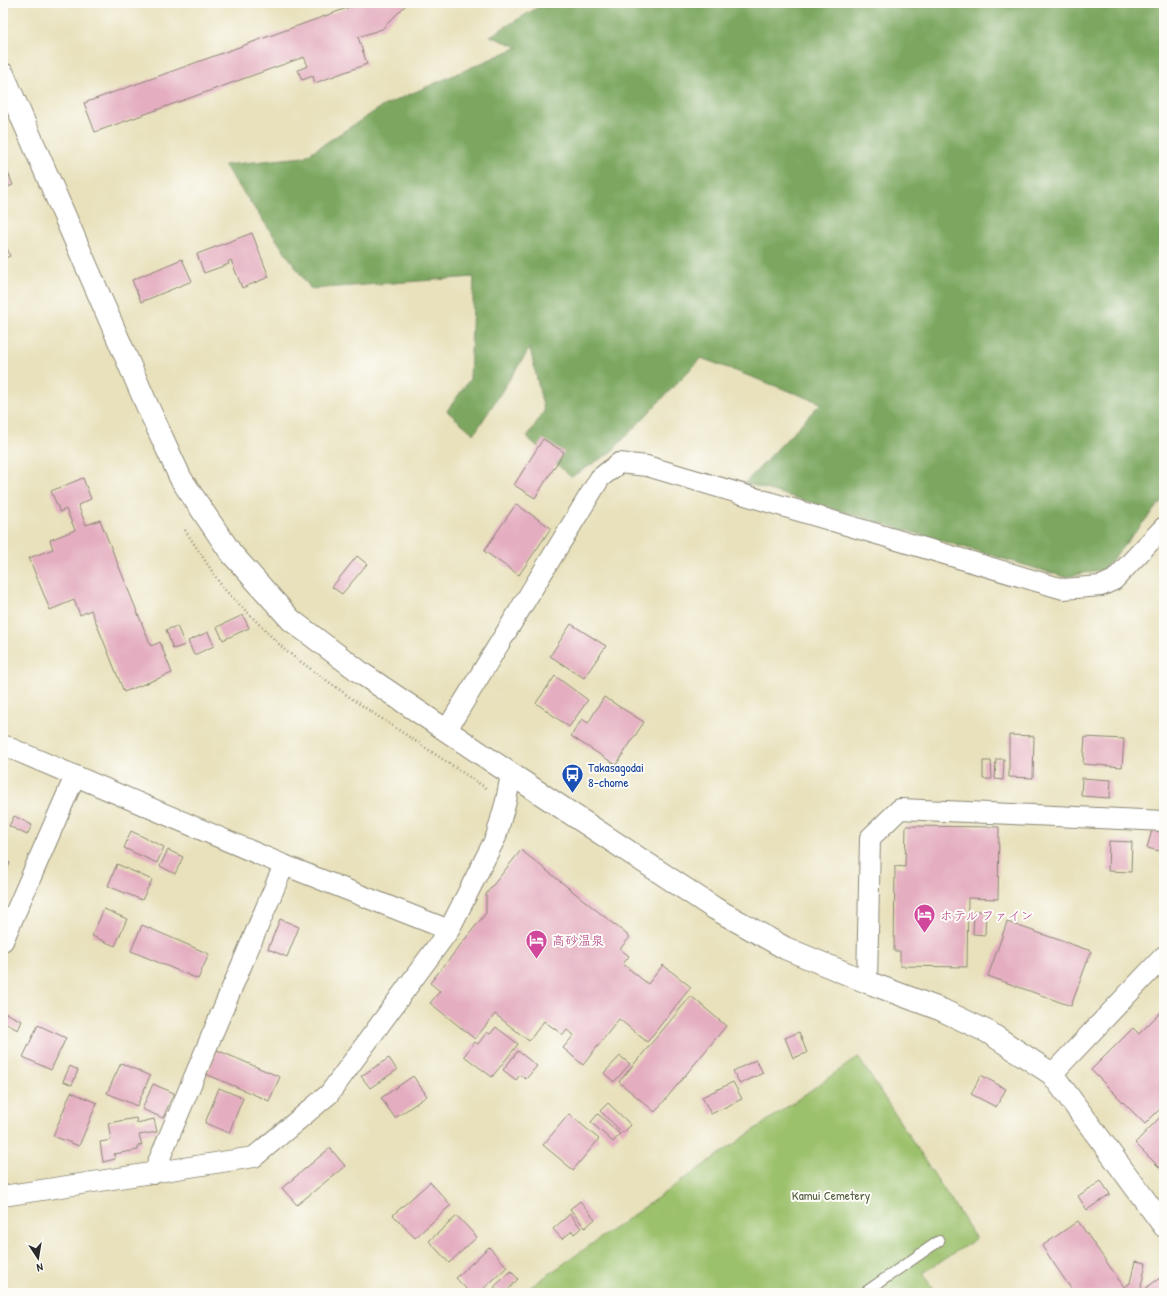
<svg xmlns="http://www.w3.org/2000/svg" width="1167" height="1296" viewBox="0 0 1167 1296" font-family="'Patrick Hand','Klee One',sans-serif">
<rect width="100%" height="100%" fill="#fdfcf7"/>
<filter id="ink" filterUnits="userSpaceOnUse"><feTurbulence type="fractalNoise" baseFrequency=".025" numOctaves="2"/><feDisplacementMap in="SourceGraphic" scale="8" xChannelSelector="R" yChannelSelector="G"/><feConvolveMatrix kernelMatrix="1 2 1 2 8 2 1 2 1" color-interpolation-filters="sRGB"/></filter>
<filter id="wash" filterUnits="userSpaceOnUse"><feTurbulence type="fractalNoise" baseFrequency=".012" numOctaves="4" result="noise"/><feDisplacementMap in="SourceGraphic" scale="16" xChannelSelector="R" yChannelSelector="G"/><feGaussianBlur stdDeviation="0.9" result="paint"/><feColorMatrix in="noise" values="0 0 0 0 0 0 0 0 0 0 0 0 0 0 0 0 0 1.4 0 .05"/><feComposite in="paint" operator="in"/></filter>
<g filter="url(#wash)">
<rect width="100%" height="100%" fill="#e8e1bc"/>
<path fill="#9cc16c" stroke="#64764c" d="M858,1057L976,1239L922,1273L936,1293H522Z"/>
<path fill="#7da760" stroke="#546946" d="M545,3H1164V498L1104,569L1065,577L745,483L821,403L701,358L610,453L571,477L527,437L544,411L530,348L474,434L447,411L470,379L474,277L311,289L224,165L304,157L383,106L518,47L490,36Z"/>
<g id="blocks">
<g fill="#e4adc0">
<path d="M361,3H408L382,29L358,37L367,64L315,83L313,76L302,80L298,70L308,66L304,57L95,132L84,103Z"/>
<path d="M5,165L13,185L3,189V166Z"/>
<path d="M3,230L6,237L3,238L10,256L3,259Z"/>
<path d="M252,233L269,277L242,288L231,260L228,262L229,264L204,273L197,254Z"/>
<path d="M182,259L192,281L141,302L132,280Z"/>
<path d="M543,439L564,452L535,498L514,485Z"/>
<path d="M83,478L91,499L78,505L86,525L100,520L151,646L160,642L172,673L124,692L91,610L80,615L74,600L50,610L29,558L53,549L50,540L75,530L66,509L60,512L51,491Z"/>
<path d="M516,504L551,528L519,575L484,551Z"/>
<path d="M357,556L367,564L342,594L332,587Z"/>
<path d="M243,615L249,628L223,640L217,627Z"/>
<path d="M571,624L606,646L584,678L550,656Z"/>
<path d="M177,626L185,645L173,649L166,630Z"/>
<path d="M208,632L214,646L194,655L188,641Z"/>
<path d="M555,676L588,700L569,727L536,703Z"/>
<path d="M604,697L644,722L616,765L571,736L582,719L588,723Z"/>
<path d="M1009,735L1034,736L1033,778L1009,777Z"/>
<path d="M1085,737L1124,739L1122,767L1083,764Z"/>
<path d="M996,759H1004L1003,780L995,779Z"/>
<path d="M983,761H991L992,779H983Z"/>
<path d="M1082,778L1111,780L1110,798L1081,796Z"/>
<path d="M14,816L32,825L27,835L9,826Z"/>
<path d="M906,826L999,827L998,899L968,898L967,967L900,966V951H894L895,866L905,867Z"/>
<path d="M1152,830L1164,833V852L1147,848Z"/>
<path d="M131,831L164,847L157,863L124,848Z"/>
<path d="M1109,841L1132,842L1131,872L1108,871Z"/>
<path d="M168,850L183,857L175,874L160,866Z"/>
<path d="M521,850L630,937L620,949L629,956L623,964L648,984L663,965L691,987L647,1042L619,1019L583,1065L563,1048L574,1035L567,1030L563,1035L544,1021L529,1041L495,1014L475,1039L430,1003L440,991L430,983L486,913V894Z"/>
<path d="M3,861L10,863L3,879Z"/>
<path d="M1164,862V870L1160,866Z"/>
<path d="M117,864L152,880L142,900L108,886Z"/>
<path d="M104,909L127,919L115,946L92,936Z"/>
<path d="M974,911H986L985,935L973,934Z"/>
<path d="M280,919L299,927L287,957L268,949Z"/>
<path d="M1007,922L1091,951L1071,1006L988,976Z"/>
<path d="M142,925L209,954L198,979L131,951Z"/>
<path d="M691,996L726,1026L655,1112L619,1082Z"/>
<path d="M1164,1009V1105L1145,1124L1091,1070L1133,1028L1139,1034Z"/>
<path d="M5,1013L22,1021L18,1030L3,1022V1017Z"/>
<path d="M38,1025L66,1038L51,1070L23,1057Z"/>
<path d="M496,1027L518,1044L492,1077L464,1056L475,1042L478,1044L487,1032L490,1034Z"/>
<path d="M799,1032L807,1053L793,1058L785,1038Z"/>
<path d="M217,1050L280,1077L269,1101L206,1074Z"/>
<path d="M518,1051L537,1066L526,1079L520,1075L516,1080L503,1070Z"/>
<path d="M620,1056L630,1064L614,1082L604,1073Z"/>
<path d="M389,1058L397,1070L370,1088L361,1076Z"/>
<path d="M756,1060L763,1073L740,1084L733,1071Z"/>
<path d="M121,1063L150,1076L137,1106L107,1093Z"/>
<path d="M70,1066L78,1070L72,1085L63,1081Z"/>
<path d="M981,1075L1006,1089L996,1107L971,1094Z"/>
<path d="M413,1076L427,1096L395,1118L381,1098Z"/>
<path d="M733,1082L742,1099L711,1114L702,1097Z"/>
<path d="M153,1084L174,1093L163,1118L142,1109Z"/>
<path d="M219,1088L243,1098L229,1133L205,1123Z"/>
<path d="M71,1092L97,1103L79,1146L53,1136Z"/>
<path d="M608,1103L631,1125L623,1133L600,1111Z"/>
<path d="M1164,1113V1172L1135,1143Z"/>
<path d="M569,1114L599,1139L573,1170L543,1145Z"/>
<path d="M598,1114L620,1134L613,1142L591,1122Z"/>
<path d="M136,1118L137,1123L154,1119L157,1132L139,1135L142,1145L138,1146V1150L114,1154L115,1159L103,1162L100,1142L111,1140L108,1123Z"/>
<path d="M330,1148L345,1166L297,1205L282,1188Z"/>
<path d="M1101,1181L1110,1194L1087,1210L1078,1196Z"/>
<path d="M430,1182L451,1205L415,1238L393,1215Z"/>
<path d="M580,1201L595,1219L585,1228L570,1209Z"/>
<path d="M570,1214L581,1228L574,1234L572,1231L562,1239L553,1229Z"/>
<path d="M457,1216L477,1237L449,1263L429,1241Z"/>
<path d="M1078,1221L1124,1287L1130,1283L1135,1261L1146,1263L1141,1287L1143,1290L1160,1278L1164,1284V1293H1074L1042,1246Z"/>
<path d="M489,1247L507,1267L479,1293H470L456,1278Z"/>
<path d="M511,1271L518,1279L505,1293H501L494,1287Z"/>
</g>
</g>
</g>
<g filter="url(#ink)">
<use href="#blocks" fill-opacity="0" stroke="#8a8674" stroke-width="1"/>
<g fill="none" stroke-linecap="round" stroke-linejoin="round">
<defs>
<path id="lane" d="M864,1293L939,1241"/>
<g id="street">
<path d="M446,731L600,478L619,463L647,466L1063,589L1101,586L1114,580L1164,527"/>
<path d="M3,745L284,865L449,930"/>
<path d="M3,941L75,776"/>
<path d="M867,982L870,838L900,809L1164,821"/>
<path d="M1052,1074L1164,956"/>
<path d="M153,1174L284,865"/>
<path d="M3,1196L254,1157L329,1094L449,930L496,837L506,801L511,774"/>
</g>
<path id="secondary" d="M3,74L146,403L181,479L231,553L291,620L364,675L511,774L714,908L785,948L867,982L942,1010L988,1032L1052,1074L1164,1226"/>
</defs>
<use href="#lane" stroke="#8a8674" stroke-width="12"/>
<use href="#street" stroke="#8a8674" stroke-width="22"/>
<use href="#secondary" stroke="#8a8674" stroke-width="24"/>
<path stroke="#8a8674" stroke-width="2.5" stroke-dasharray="1 3" stroke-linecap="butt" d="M185,530L223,588L286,651L358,703L486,788"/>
<use href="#lane" stroke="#fff" stroke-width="10"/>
<use href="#street" stroke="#fff" stroke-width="20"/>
<use href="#secondary" stroke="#fff" stroke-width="22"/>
</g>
</g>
<defs>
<symbol id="bus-pin" viewBox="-11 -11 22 30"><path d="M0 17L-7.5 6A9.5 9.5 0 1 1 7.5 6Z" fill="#1a4fb4" stroke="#fdfcf7"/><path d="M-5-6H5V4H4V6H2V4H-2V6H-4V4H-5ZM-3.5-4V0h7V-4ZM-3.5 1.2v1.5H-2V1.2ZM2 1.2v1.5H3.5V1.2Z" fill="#fff"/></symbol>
<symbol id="hotel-pin" viewBox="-11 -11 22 30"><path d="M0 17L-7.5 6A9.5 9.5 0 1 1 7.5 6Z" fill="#d1479c" stroke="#fdfcf7"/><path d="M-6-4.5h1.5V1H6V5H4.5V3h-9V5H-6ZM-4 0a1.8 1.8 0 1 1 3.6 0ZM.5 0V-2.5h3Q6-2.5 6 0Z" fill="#fff"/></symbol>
</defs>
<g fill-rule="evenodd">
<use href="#bus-pin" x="560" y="762" width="25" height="34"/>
<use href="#hotel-pin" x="912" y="902" width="25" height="34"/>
<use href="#hotel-pin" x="524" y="928" width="25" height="34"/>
</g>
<g text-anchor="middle" stroke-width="4" stroke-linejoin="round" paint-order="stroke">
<g font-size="13" fill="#164399" stroke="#fdfcf7" text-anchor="start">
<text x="588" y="772">Takasagodai<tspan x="588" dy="15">8-chome</tspan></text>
</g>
<g font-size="13" fill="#b23c85" stroke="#fdfcf7" text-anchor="start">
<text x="940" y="920">ホテル ファイン</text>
<text x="552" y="945">高砂温泉</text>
</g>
<g font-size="13" fill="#536042" stroke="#fdfcf7">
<text x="831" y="1200">Kamui Cemetery</text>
</g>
</g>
<rect width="1167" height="1296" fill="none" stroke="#fdfcf7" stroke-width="16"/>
<g transform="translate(38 1258) rotate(168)" stroke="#fdfcf7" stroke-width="3" paint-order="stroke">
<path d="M0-3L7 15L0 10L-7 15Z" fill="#2b2b2b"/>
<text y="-6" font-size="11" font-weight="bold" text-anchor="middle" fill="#2b2b2b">N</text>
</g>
</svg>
